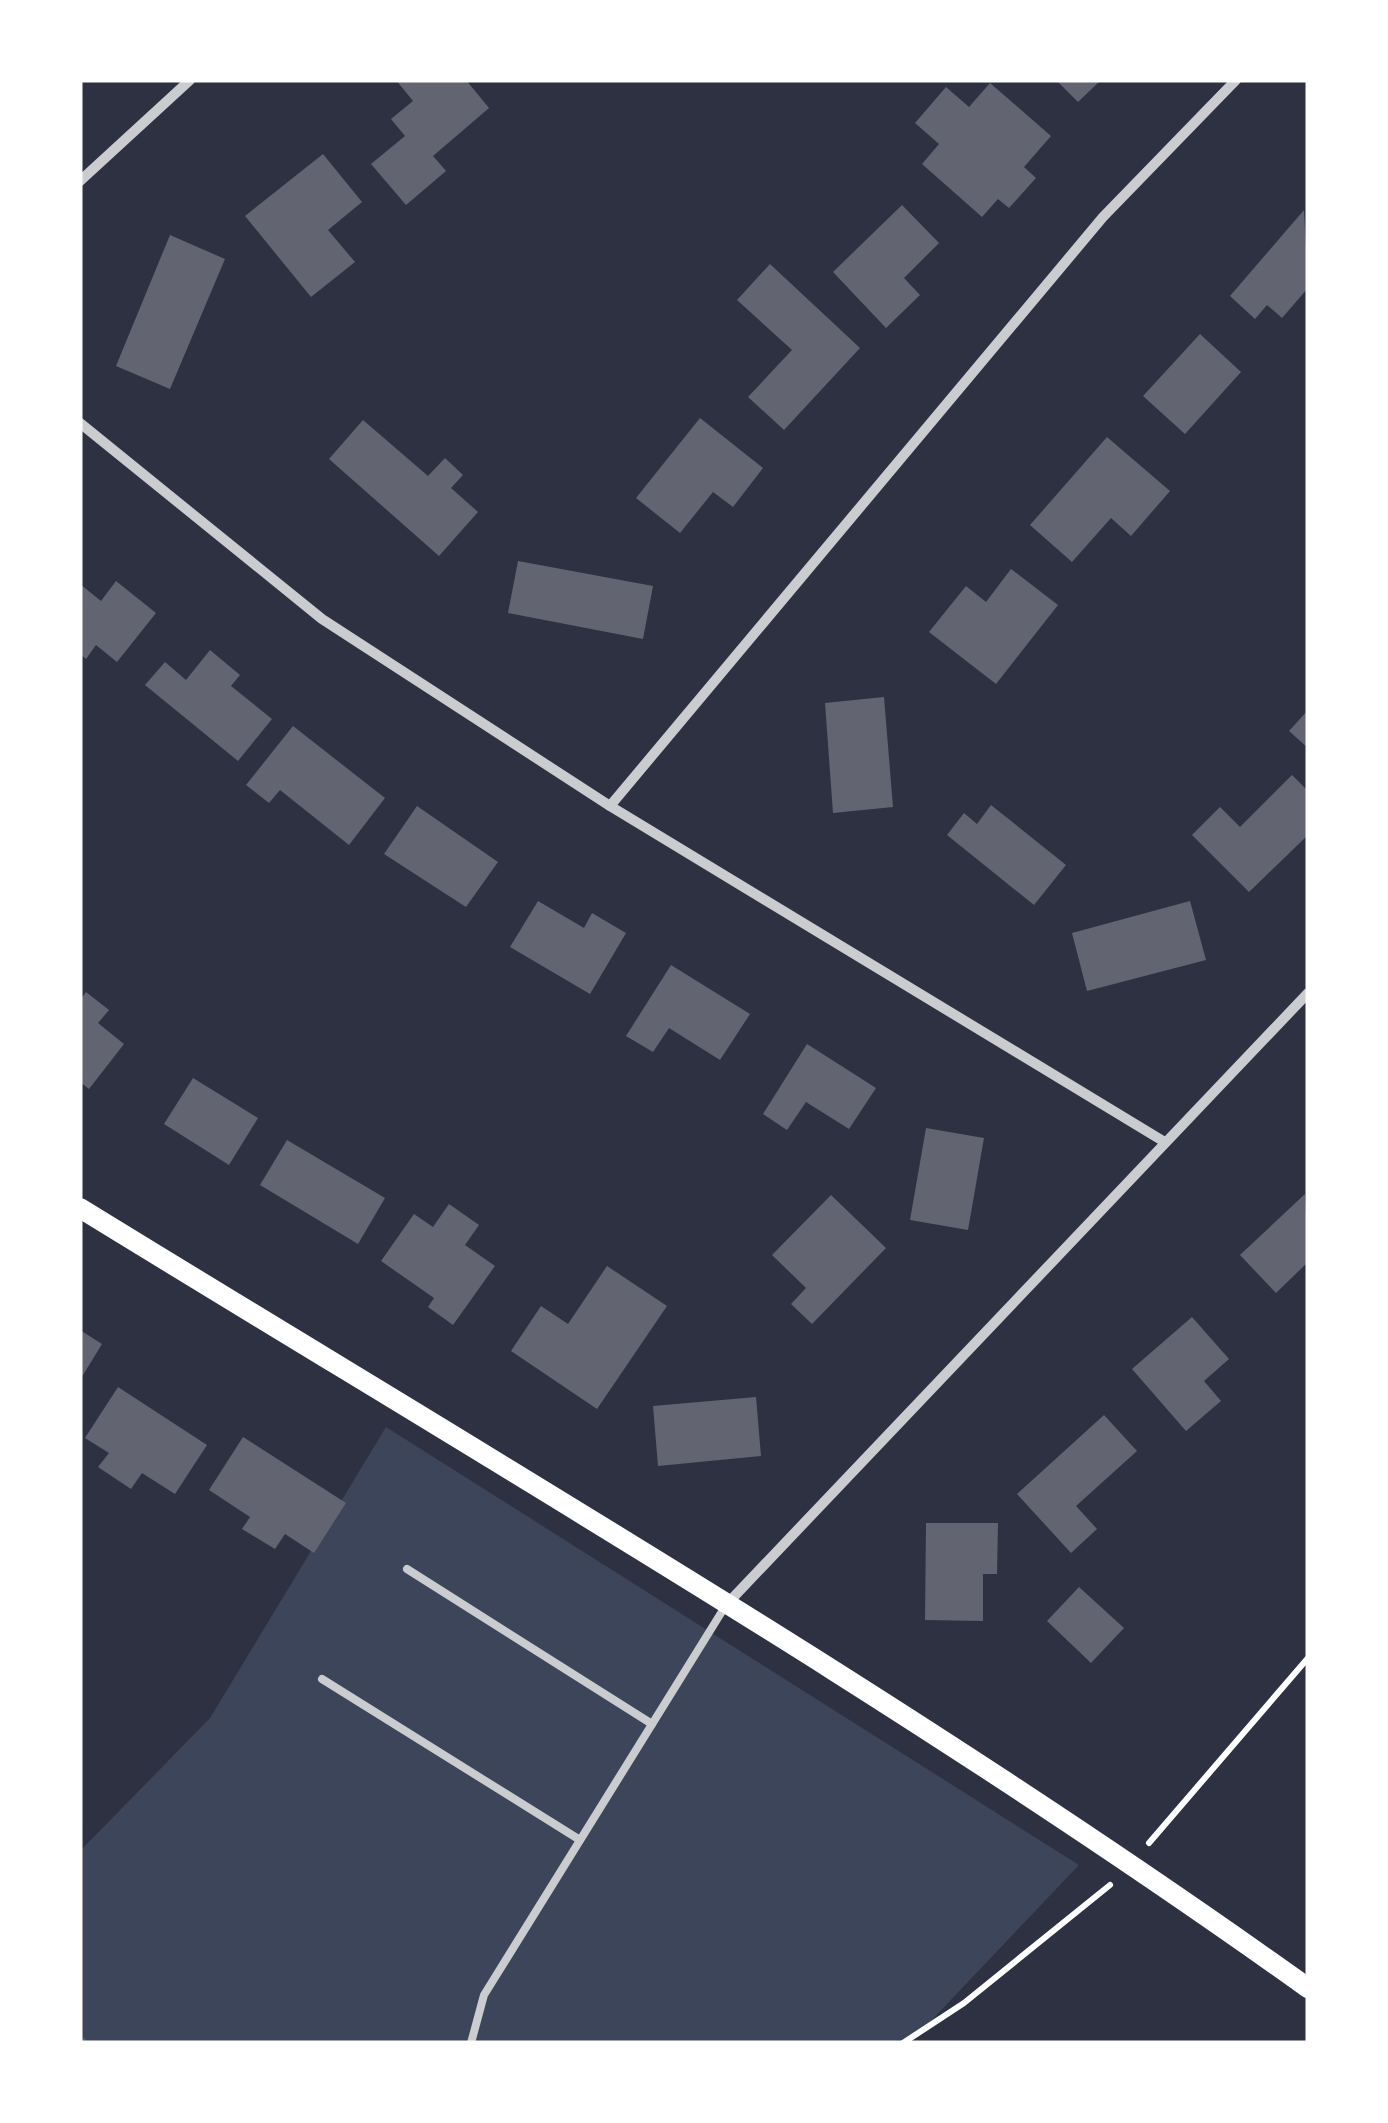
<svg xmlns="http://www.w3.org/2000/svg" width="1388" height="2123" viewBox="0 0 1388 2123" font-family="'Golos Text',sans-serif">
<rect width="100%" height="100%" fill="#2d3142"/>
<path fill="#3c4559" d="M386,1427L1079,1865L910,2043H80V1851L210,1718Z"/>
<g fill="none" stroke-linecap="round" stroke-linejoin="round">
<path stroke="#4f5d75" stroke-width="12" d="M80,2043H81"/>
</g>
<g fill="#626471">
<path d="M396,80H466L489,108L433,156L446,171L406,205L371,164L405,136L391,119L413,101Z"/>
<path d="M1056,80H1101L1078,102Z"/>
<path d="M990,83L1051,136L1024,167L1036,178L1009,208L998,199L982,217L922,164L939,144L915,123L946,87L969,107Z"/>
<path d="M323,154L362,202L328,230L355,262L311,297L245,216Z"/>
<path d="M902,205L939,243L904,278L920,295L886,328L833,272Z"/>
<path d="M1304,210L1308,288L1282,318L1267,305L1255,319L1230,296Z"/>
<path d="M170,235L225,259L170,389L116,366Z"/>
<path d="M770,264L860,348L784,430L748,397L792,350L737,300Z"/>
<path d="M1200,334L1241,372L1185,434L1143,396Z"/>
<path d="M700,418L763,468L733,507L713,492L680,533L636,498Z"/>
<path d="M363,420L428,476L445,458L463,475L451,488L478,512L439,556L329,459Z"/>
<path d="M1107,437L1170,491L1131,536L1111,518L1072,562L1030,525Z"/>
<path d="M518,561L653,586L643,639L508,613Z"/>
<path d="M1011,569L1058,605L996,684L929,632L966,586L986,602Z"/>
<path d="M116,581L156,613L117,662L96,645L86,659L80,654V584L101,601Z"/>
<path d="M210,650L240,675L231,686L272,719L238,761L145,685L165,662L186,680Z"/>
<path d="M884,697L893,807L833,813L825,703Z"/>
<path d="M1308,710V748L1289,731Z"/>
<path d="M293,726L385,798L349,845L280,790L269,803L246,785Z"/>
<path d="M1292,775L1308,791V835L1249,892L1192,835L1220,807L1240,827Z"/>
<path d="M991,805L1066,865L1034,905L947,835L964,813L977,824Z"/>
<path d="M417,806L498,862L466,907L384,854Z"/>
<path d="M538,901L584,928L592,913L626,933L590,994L510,947Z"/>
<path d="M1190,901L1206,960L1087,991L1072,933Z"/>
<path d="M671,965L750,1014L720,1060L669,1028L653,1052L626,1036Z"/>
<path d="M86,992L109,1010L98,1023L124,1044L89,1089L80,1082V1000Z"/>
<path d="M807,1044L876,1088L849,1129L806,1102L787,1130L763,1114Z"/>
<path d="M193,1078L258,1118L229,1165L164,1124Z"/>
<path d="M926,1128L984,1138L968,1230L910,1220Z"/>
<path d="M287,1140L385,1198L358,1244L260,1185Z"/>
<path d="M1305,1194L1308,1262L1276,1293L1240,1255Z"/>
<path d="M831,1195L886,1248L812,1324L791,1304L806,1288L772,1255Z"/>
<path d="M449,1204L479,1225L465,1245L495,1266L453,1325L428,1307L434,1298L381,1261L414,1214L433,1227Z"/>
<path d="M607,1266L667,1306L597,1409L511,1351L541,1306L568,1324Z"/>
<path d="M1192,1317L1229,1359L1204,1381L1221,1401L1186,1431L1132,1369Z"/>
<path d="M80,1330L102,1344L80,1380Z"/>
<path d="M118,1387L207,1445L175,1494L142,1473L131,1489L98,1467L109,1453L85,1438Z"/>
<path d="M756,1397L761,1456L658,1466L653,1406Z"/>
<path d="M1104,1415L1137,1451L1076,1506L1097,1529L1071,1553L1017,1494Z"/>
<path d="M243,1437L346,1503L314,1553L285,1534L275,1549L242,1529L250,1517L209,1490Z"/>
<path d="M926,1523H998L997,1574H983V1621L925,1620Z"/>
<path d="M1079,1587L1124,1628L1091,1663L1047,1621Z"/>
</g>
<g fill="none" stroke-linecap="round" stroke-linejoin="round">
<g stroke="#fff" stroke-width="6">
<path d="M1149,1843L1308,1658"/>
<path d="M903,2043L964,2003L1110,1885"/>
</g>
<g stroke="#caccd0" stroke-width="8">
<path d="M407,1569L652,1724"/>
<path d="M322,1679L580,1840"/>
<path d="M471,2043L484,1995L726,1605"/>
</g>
<g stroke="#caccd0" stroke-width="10">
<path d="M80,181L190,80"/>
<path d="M80,423L322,619L610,806L1163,1141"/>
<path d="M610,806L1103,217L1236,80"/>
<path d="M727,1604L1308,993"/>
</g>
<path stroke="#fff" stroke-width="20" d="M80,1208C493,1462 914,1706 1308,1988"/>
</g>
<rect width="1388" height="2123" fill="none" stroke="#ffffff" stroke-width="165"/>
</svg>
